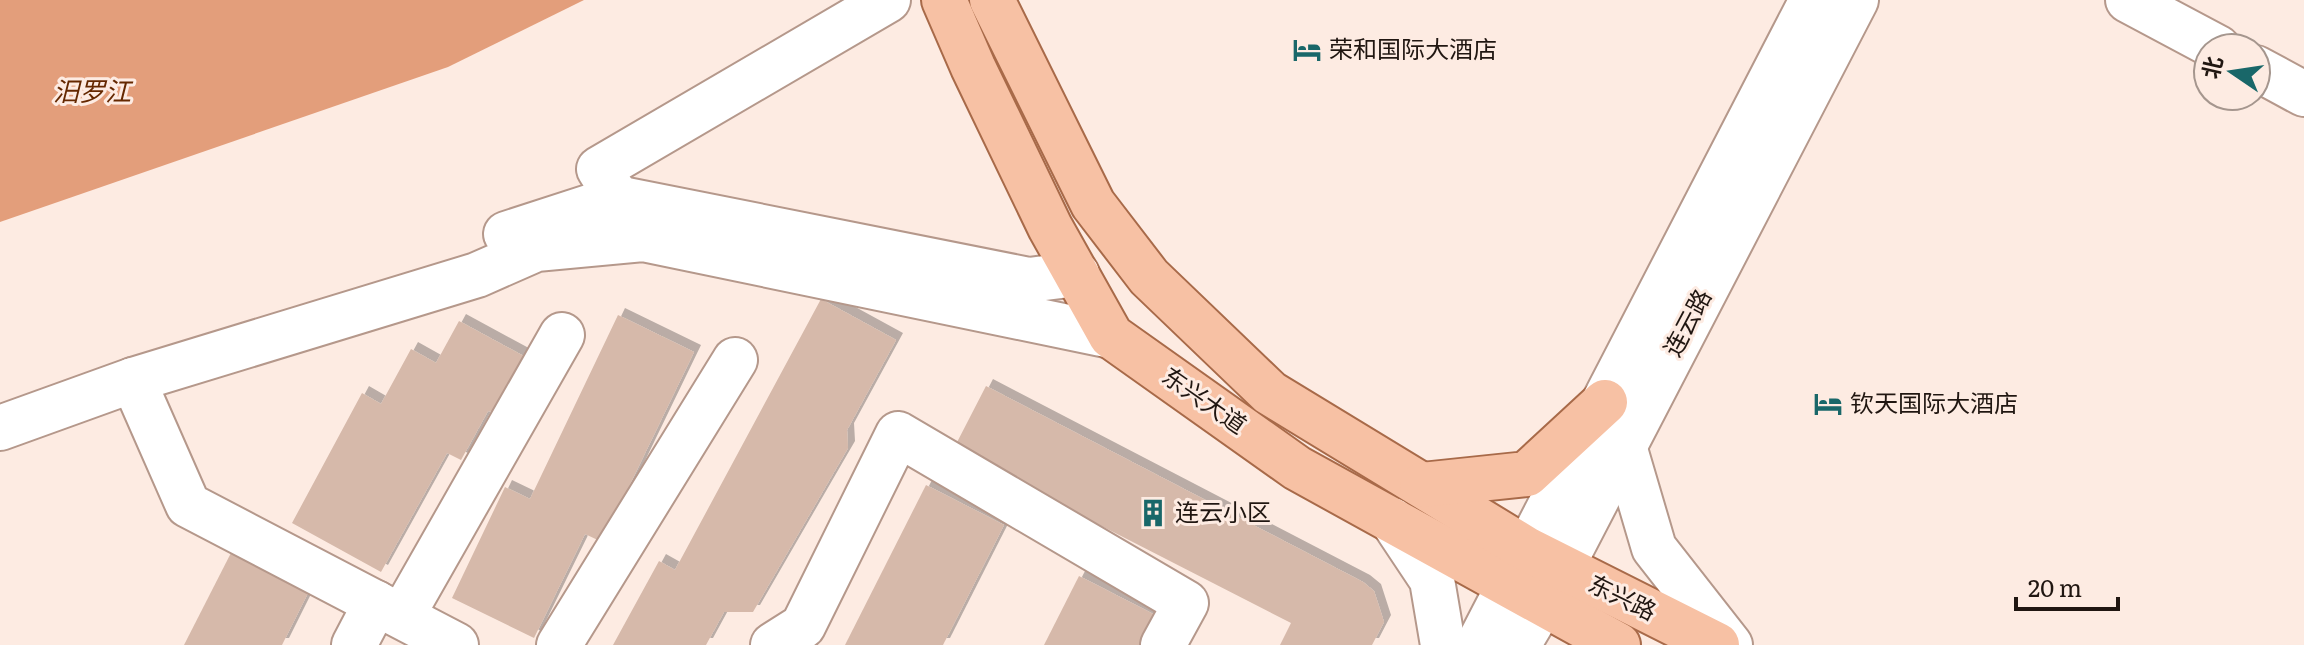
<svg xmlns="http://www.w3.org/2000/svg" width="2304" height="645" viewBox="0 0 2304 645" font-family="Literata,'Noto Sans SC',serif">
<defs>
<filter id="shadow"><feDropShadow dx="7" dy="-7" stdDeviation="0" flood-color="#0004"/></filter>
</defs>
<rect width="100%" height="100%" fill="#fdebe2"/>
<path fill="#e39e7b" d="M0,0H584L448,67L0,222Z"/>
<g fill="#d6b9aa" filter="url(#shadow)">
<path d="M821,299L896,340L847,430L848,448L753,612H724L706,645H613L659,561L675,570Z"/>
<path d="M618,315L694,352L602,542L585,534L534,638L452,598L505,487L530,499Z"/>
<path d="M459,321L531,360L502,413L488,411L461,460L447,453L381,572L292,523L362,393L381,404L411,349L436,363Z"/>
<path d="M986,386L1363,582L1374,591L1384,622L1372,645H1280L1291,623L953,450Z"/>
<path d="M926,485L1004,525L943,645H845Z"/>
<path d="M234,547L311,587L282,645H184Z"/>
<path d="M1079,576L1157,616L1143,645H1044Z"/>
</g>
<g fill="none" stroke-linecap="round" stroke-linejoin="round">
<defs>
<g id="minor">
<path d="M2128,0L2218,48"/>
<path d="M2256,68L2304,94"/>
<path d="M633,223L599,169L888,0"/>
<path d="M506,234L617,198L1029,280L1077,274"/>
<path d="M133,380L188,505L456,645"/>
<path d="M0,428L133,380L477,275L536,249L643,239L1111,336"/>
<path d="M1624,446L1654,548L1730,645"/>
<path d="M1392,520L1432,580L1443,645"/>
<path d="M402,616L562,335"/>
<path d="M354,645L376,603"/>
<path d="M559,645L735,360"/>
<path d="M773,645L803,626L898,434L1186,603L1163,645"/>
<path d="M1478,645L1812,0"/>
<path d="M1518,645L1543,603L1856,0"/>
</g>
<g id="major">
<path d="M944,0L973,67L1050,227L1111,336L1297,468L1618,645"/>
<path d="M992,0L1093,204L1149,277L1270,393L1528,550L1717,645"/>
<path d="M1422,485L1527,474L1605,402"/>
</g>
</defs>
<use href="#minor" stroke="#b5988b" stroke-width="48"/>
<use href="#major" stroke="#a86a49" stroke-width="48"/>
<use href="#minor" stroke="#fff" stroke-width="44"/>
<use href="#major" stroke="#f7c1a4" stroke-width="44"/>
</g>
<defs>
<symbol id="hotel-bare" viewBox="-9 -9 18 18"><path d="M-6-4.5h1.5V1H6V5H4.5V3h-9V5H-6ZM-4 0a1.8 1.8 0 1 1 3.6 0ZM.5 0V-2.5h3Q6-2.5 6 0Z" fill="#196769" stroke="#fdebe2" stroke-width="2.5" paint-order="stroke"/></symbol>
<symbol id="building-bare" viewBox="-9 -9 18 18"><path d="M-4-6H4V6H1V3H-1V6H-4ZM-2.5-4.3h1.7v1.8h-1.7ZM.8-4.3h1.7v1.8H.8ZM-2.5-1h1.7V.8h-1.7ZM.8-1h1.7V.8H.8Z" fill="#196769" stroke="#fdebe2" stroke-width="2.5" paint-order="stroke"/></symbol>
</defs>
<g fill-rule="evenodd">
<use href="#hotel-bare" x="1287" y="30" width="40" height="40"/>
<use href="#hotel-bare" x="1808" y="384" width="40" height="40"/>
<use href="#building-bare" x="1133" y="493" width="40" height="40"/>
</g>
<g text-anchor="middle" stroke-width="6" stroke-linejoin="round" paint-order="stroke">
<g font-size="24" fill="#201611" stroke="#fdebe2" text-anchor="start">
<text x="1329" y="58">荣和国际大酒店</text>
<text x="1850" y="412">钦天国际大酒店</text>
<text x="1175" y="521">连云小区</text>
</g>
<g font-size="24" fill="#201611" stroke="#fdebe2">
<text transform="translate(1688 323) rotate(-62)" y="8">连云路</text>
<text transform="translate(1204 401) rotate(35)" y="8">东兴大道</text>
<text transform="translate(1622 598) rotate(26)" y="8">东兴路</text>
</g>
<g font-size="26" font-style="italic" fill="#652800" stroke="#fdebe2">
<text x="92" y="101">汨罗江</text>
</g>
</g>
<g transform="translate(2232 72) rotate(283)"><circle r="38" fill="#fdebe2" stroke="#a5968e" stroke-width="2"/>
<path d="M0-6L14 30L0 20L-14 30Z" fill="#196769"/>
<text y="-12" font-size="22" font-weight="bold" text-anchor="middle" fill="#201611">北</text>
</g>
<path d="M2016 597v12h102v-12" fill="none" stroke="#201611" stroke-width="4"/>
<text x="2028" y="597" font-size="24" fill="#201611" stroke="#fdebe2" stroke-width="6" paint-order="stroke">20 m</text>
</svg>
